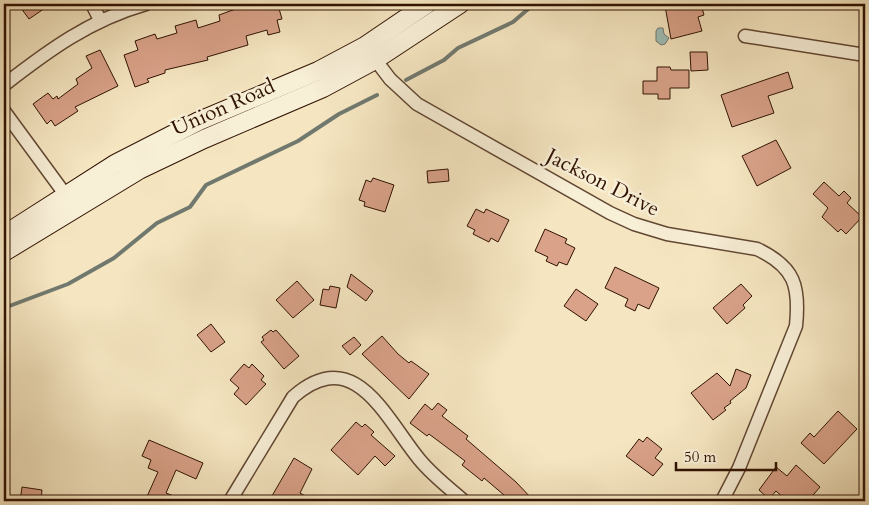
<svg xmlns="http://www.w3.org/2000/svg" width="869" height="505" viewBox="0 0 869 505" font-family="Cardo,serif">
<rect width="100%" height="100%" fill="#f5e6c1"/>
<filter id="stains"><feTurbulence type="fractalNoise" baseFrequency=".004" numOctaves="4"/><feColorMatrix values="0 0 0 0 .2 0 0 0 0 .09 0 0 0 0 .02 0 0 0 .5 -.17"/></filter>
<radialGradient id="worn" r=".72"><stop offset=".6" stop-color="#630" stop-opacity="0"/><stop offset="1" stop-color="#630" stop-opacity=".3"/></radialGradient>
<path fill="#9dbeb7" stroke="#71796f" d="M658,28H663L664,34L669,38L665,44L661,45L656,41V31Z"/>
<g fill="none" stroke-linecap="round" stroke-linejoin="round">
<g stroke="#71796f" stroke-width="4">
<path d="M406,80L444,60L458,48L513,22L534,4"/>
<path d="M4,308L68,284L114,258L157,223L190,207L206,185L298,141L339,114L377,95"/>
</g>
</g>
<g fill="#d9a289" stroke="#301202">
<path d="M18,4H51L29,19Z"/>
<path d="M243,4H270L271,7L278,5L282,19L277,20L280,32L268,35L267,30L246,36L248,45L207,57L208,60L165,70V73L147,79L149,82L135,87L124,55L138,50L135,41L155,34L157,39L177,33L175,26L196,20L198,28L220,21L219,15L244,6Z"/>
<path d="M676,4L678,8L701,4L704,15L698,17L702,31L671,39L665,6Z"/>
<path d="M100,50L118,86L75,107L78,111L55,126L51,120L47,124L33,104L48,93L53,99L57,96L58,99L78,84L76,79L92,68L86,56Z"/>
<path d="M690,52H707L708,70L691,71Z"/>
<path d="M657,67H670L671,70H689V88H670V99H658V94H643V81H657Z"/>
<path d="M788,72L793,88L768,96L774,113L732,127L721,95Z"/>
<path d="M776,140L791,168L757,186L742,156Z"/>
<path d="M448,169L449,181L428,183L427,171Z"/>
<path d="M373,178L394,185L385,212L364,206L365,202L359,200L366,180L371,182Z"/>
<path d="M824,182L839,196L844,191L851,198L847,203L862,217L846,234L841,229L838,232L822,217L828,208L813,194Z"/>
<path d="M476,209L484,213L486,209L509,220L498,242L491,238L489,242L473,234L475,230L467,226Z"/>
<path d="M545,229L567,239L565,243L575,248L567,265L559,262L557,266L546,261L548,257L535,251Z"/>
<path d="M615,267L659,288L649,309L638,304L635,311L625,306L628,299L605,288Z"/>
<path d="M351,274L373,291L366,301L347,287Z"/>
<path d="M297,281L314,300L293,318L276,300Z"/>
<path d="M741,284L752,296L743,305L745,308L727,324L713,308Z"/>
<path d="M330,286L340,288L336,308L320,305L323,289L329,290Z"/>
<path d="M576,289L598,304L586,321L564,306Z"/>
<path d="M211,324L225,342L211,352L197,335Z"/>
<path d="M271,330L273,332L276,330L299,356L284,369L261,342L264,340L262,337Z"/>
<path d="M382,336L398,354L409,363L411,361L429,374L409,399L362,354Z"/>
<path d="M354,337L361,345L350,355L342,346Z"/>
<path d="M244,364L249,368L252,364L264,376L261,380L266,384L246,405L234,394L239,388L230,380Z"/>
<path d="M736,369L751,375L746,388L730,401L731,403L724,408L726,410L713,420L691,393L717,373L730,386Z"/>
<path d="M438,403L447,410L442,416L468,436L466,439L516,482L534,501H511L484,478L482,481L462,465L465,461L429,434L427,436L410,423L425,404L432,410Z"/>
<path d="M838,411L857,429L824,464L801,443L810,433L814,437Z"/>
<path d="M356,422L362,427L365,424L374,432L371,435L395,456L385,466L375,456L358,475L331,450Z"/>
<path d="M647,437L662,449L655,458L663,464L653,476L626,456L639,439L643,442Z"/>
<path d="M149,440L203,463L196,479L176,470L166,493L186,501H145L158,472L148,468L151,460L142,456Z"/>
<path d="M294,458L312,469L300,493L314,501H269Z"/>
<path d="M796,465L820,487L808,501H787L776,491L769,499L759,490L776,467L787,476Z"/>
<path d="M22,487L42,490L41,501H20Z"/>
</g>
<g fill="none" stroke-linecap="round" stroke-linejoin="round">
<defs>
<g id="minor">
<path d="M92,4L100,20"/>
<path d="M745,36L865,55"/>
<path d="M371,54L390,79L417,104L610,213L634,224L667,234L757,249C795,267 800,286 796,326L739,468L722,501"/>
<path d="M4,85C49,50 90,20 146,4"/>
<path d="M4,111L70,201"/>
<path d="M230,501L293,397C354,343 385,417 419,459C432,475 449,488 464,501"/>
</g>
<g id="secondary">
<path d="M4,235L115,164L199,121L318,71L365,46L427,4"/>
<path d="M4,252L139,170L204,139L323,88L375,60L460,4"/>
</g>
</defs>
<use href="#minor" stroke="#614732" stroke-width="15"/>
<use href="#secondary" stroke="#301202" stroke-width="20"/>
<use href="#minor" stroke="#f8efd7" stroke-width="12"/>
<use href="#secondary" stroke="#f8efd7" stroke-width="18"/>
</g>
<g text-anchor="middle" stroke-width="5" stroke-linejoin="round" paint-order="stroke">
<g font-size="21" fill="#301202" stroke="#f8efd7">
<text transform="translate(223 107) rotate(-24)" y="7">Union Road</text>
<text transform="translate(603 182) rotate(27)" y="7">Jackson Drive</text>
</g>
</g>
<rect width="869" height="505" fill="none" stroke="#f5e6c1" stroke-width="20"/>
<rect x="5" y="5" width="859" height="495" fill="none" stroke="#301202" stroke-width="2.5"/>
<rect x="10" y="10" width="849" height="485" fill="none" stroke="#301202"/>
<path d="M676 462v8h100v-8" fill="none" stroke="#301202" stroke-width="2.5"/>
<text x="684" y="462" font-size="15" fill="#301202" stroke="#f8efd7" stroke-width="4" paint-order="stroke">50 m</text>
<rect width="100%" height="100%" filter="url(#stains)"/>
<rect width="100%" height="100%" fill="url(#worn)"/>
</svg>
